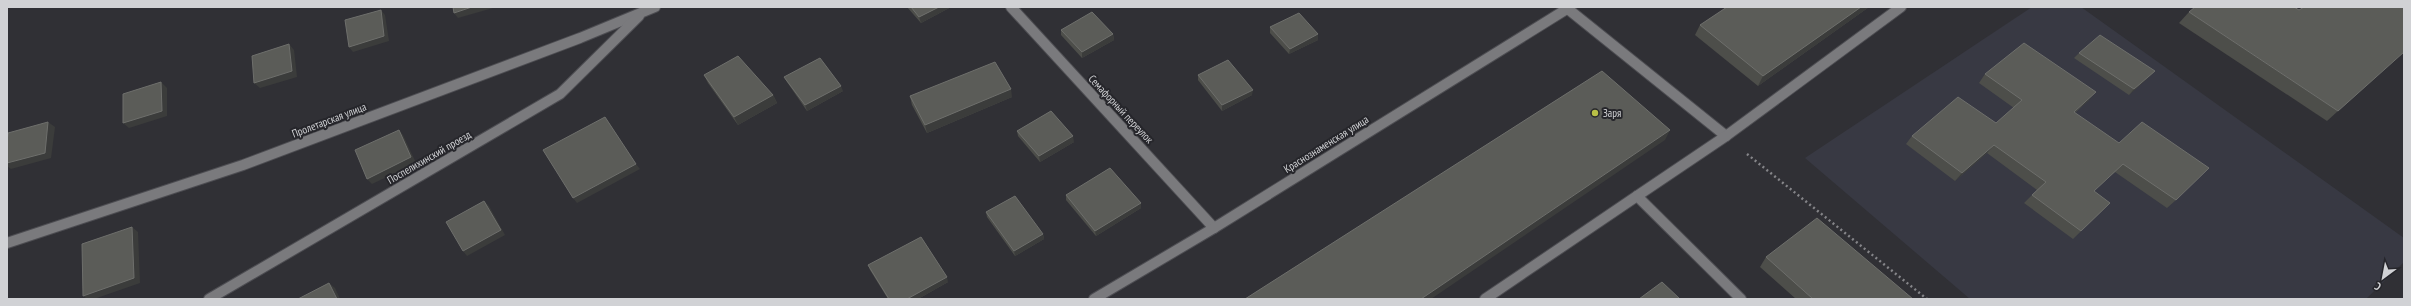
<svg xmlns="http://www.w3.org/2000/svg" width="2411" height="306" viewBox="0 0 2411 306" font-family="'PT Sans Narrow',sans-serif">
<rect width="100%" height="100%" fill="#303035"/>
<path fill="#383943" d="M2032,7H2081L2404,238V262L2366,299H1970L1805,158Z"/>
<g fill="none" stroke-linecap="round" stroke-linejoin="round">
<defs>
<g id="minor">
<path d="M1011,7L1214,228"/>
<path d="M1568,9L1726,136"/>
<path d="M1637,196L1726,136L1901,7"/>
<path d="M7,243L243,165L580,38L655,7"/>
<path d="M209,299L560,94L639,16"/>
<path d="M1094,299L1214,228L1570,7"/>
<path d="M1485,299L1637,196L1741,299"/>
</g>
</defs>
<use href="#minor" stroke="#4d4d52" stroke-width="12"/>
<path stroke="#858589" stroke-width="2.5" stroke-dasharray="2 3" stroke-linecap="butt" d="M1747,154L1927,299"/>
<use href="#minor" stroke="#7a7a7d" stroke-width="10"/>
</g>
<g fill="#4d4e4a">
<path d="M907,7H951L921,23Z"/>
<path d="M1869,7L1758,86L1695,35L1700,25Z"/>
<path d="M2189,12L2338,111L2327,121L2179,23Z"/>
<path d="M1270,27L1318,40L1289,54L1270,33Z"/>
<path d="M1061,30L1113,34L1114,40L1082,58L1061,35Z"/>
<path d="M2079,53L2155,71L2150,76L2129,95L2074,58Z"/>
<path d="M1985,74L2089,100L2075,113L2176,200L2167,208L2115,172L2094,191L2110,203L2073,239L2024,203L2037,190L1987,153L1955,181L1906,144L1912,136L1996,123L2014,108L1979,83Z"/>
<path d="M704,75L773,95L777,103L738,125L708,83Z"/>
<path d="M1198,75L1252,95L1222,111L1198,80Z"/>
<path d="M784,77L843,91L807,111L787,82Z"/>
<path d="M910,96L1012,97L927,133L912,105Z"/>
<path d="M1017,131L1074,142L1040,162L1018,136Z"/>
<path d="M1066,195L1141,208L1096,236L1066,200Z"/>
<path d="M986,212L1043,234L1044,239L1015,256L987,217Z"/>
<path d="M1766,257L1913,299H1796L1760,267Z"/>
<path d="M868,265L948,282L918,299H888L870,270Z"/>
</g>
<g fill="#3b3c3b">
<path d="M472,7H493V8L458,18L454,13Z"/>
<path d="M939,7H951L921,23L919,17Z"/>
<path d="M1861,7H1869L1758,86L1763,76Z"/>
<path d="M381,10L385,15L389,41L353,52L349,47Z"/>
<path d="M1113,34L1114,40L1082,58V52Z"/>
<path d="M1318,34V40L1289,54L1290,49Z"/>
<path d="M289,44L294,50L297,77L260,88L254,83Z"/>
<path d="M2155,71L2150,76L2129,95L2134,89Z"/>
<path d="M161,82L167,88V116L129,128L123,123Z"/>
<path d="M841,86L843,91L807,111L805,105Z"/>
<path d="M1011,89L1012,97L927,133L925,125Z"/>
<path d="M1253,90L1252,95L1222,111V105Z"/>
<path d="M2096,92L2089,100L2066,120L2074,112Z"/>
<path d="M773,95L777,103L738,125L734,117Z"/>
<path d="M48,122L55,127L51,158L11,169L7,166V163Z"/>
<path d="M399,130L403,135L416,163L372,184L367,179Z"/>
<path d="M1670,130L1665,140L1431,299H1421Z"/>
<path d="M1073,136L1074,142L1040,162L1039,156Z"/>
<path d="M1994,145L1987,153L1955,181L1962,173Z"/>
<path d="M636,164L640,169L577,203L573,198Z"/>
<path d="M484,201L489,206L505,235L467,256L463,251Z"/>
<path d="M1141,203V208L1096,236L1095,231Z"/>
<path d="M132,227L138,232L140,283L94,299H87L83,296Z"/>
<path d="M1043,234L1044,239L1015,256L1014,251Z"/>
<path d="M947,277L948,282L918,299H907Z"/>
<path d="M329,283L335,288L340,299H337Z"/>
</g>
<g fill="#5b5c58" stroke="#6e6f6c">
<path d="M453,7H472L454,13Z"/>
<path d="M911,7H939L919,17Z"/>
<path d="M1727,7H1861L1763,76L1700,25Z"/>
<path d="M2195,7H2294L2299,10L2304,7H2404V52L2338,111L2189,12Z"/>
<path d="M381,10L384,36L349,47L345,20Z"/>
<path d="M1092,12L1113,34L1082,52L1061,30Z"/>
<path d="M1299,13L1318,34L1290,49L1270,27Z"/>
<path d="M2100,35L2155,71L2134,89L2079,53Z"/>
<path d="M2024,43L2096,92L2074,112L2119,143L2142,122L2209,168L2176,200L2123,164L2094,191L2110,203L2081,231L2032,195L2046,182L1994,145L1962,173L1912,136L1958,97L1996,123L2022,100L1985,74Z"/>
<path d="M289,44L292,71L254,83L252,56Z"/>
<path d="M738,56L773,95L734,117L704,75Z"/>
<path d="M820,58L841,86L805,105L784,77Z"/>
<path d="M1228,60L1253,90L1222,105L1198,75Z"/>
<path d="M995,62L1011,89L925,125L910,96Z"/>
<path d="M1602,71L1670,130L1421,299H1245Z"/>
<path d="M161,82L162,111L123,123V94Z"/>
<path d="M1051,111L1073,136L1039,156L1017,131Z"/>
<path d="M605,117L636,164L573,198L543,150Z"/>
<path d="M48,122L45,153L7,163V142L8,133Z"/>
<path d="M399,130L411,157L367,179L355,150Z"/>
<path d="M1110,168L1141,203L1095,231L1066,195Z"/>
<path d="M1015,196L1043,234L1014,251L986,212Z"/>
<path d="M484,201L501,230L463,251L446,222Z"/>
<path d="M1817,218L1913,299H1813L1766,257Z"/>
<path d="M132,227L134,278L83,296L82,244Z"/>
<path d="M921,237L947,277L907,299H889L868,265Z"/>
<path d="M1662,282L1680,299H1639Z"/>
<path d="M329,283L337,299H298Z"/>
</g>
<circle fill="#b9c046" stroke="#26262b" stroke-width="1.5" cx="1595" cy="113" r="4"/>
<g text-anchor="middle" stroke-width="4" stroke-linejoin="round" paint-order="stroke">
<g font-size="11" fill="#d1d2d5" stroke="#26262b">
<text transform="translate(1121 109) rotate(47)" y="4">Семафорный переулок</text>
<text transform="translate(329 120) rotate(-21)" y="4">Пролетарская улица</text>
<text transform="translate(1326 144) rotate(-32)" y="4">Краснознаменская улица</text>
<text transform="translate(429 157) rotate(-30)" y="4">Поспелихинский проезд</text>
</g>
<g font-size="11" fill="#d1d2d5" stroke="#26262b" text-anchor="start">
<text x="1603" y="117">Заря</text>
</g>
</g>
<rect width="2411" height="306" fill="none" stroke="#d1d2d5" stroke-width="16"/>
<g transform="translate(2383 278) rotate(212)" stroke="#26262b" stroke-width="3" paint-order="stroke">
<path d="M0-3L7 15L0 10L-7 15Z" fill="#d1d2d5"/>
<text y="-6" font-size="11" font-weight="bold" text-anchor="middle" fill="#d1d2d5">С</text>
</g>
</svg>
